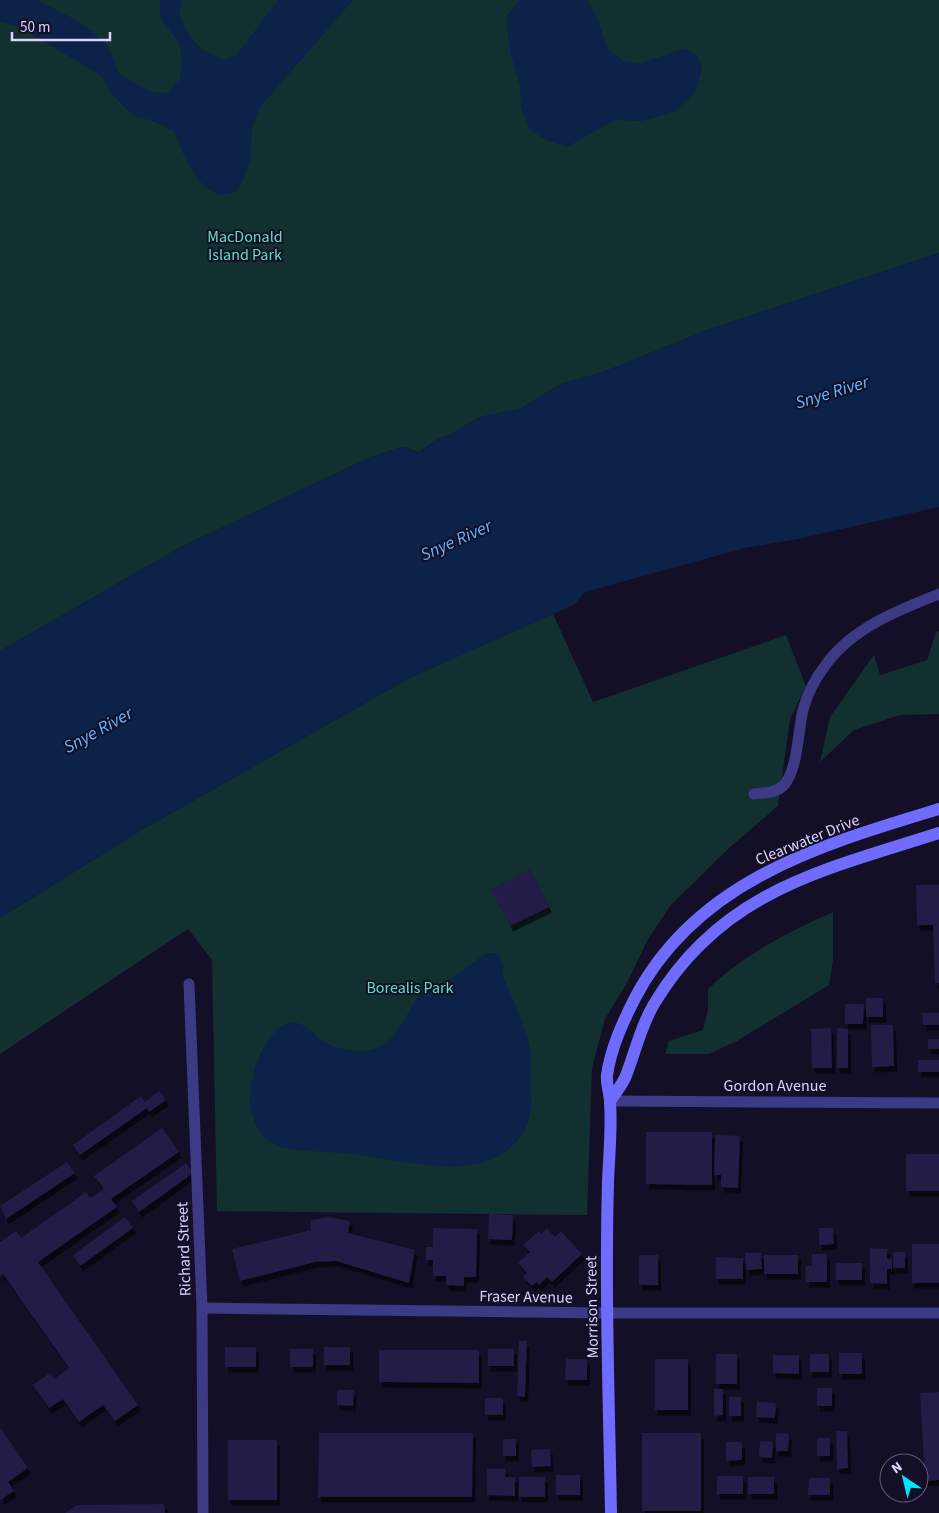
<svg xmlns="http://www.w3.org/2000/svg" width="939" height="1513" viewBox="0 0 939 1513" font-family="'Source Sans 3',sans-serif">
<defs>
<filter id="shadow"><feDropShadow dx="3" dy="5.5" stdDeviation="0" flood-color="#0009"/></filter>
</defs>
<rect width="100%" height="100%" fill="#130f26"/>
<g fill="#12302f">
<path d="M0,0H939V253L713,328L601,373L561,384L520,409L480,417L451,434L439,438L420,452L403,447L371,457L183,546L0,651Z"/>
<path d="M553,614L593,702L786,635L806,686L790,719L778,806L728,849L670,906L648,939L628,981L605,1019L592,1068L587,1215L217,1211L212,960L188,929L0,1054V918L138,832L409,678Z"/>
<path d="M939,631V714L900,715L854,730L820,762L830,717L874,655L880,675L927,660L936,632Z"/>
<path d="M833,912V960L829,985L737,1041L709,1054H665L669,1041L703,1030L708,1010V989C743,955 788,932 833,912Z"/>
</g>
<g fill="#0c2248">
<path d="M0,0H37L72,18L93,32L109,48L119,74L151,92L167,93L180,79L182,60L179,42L160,18V0H182L179,12L186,31L202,50L223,60L236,56L278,0H353L260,107L252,131L250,160L245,175L237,192C231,193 223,196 218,194C195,186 182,152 174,131L150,120L133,116L111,93L102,76L18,26L0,22Z"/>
<path d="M519,0H587L598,21L608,49L623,61L639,64L685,48L697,55L702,69L696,92L674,112L641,121L615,120L567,147L546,140L529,129L521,108L520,87L510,51L506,17Z"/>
<path d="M939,253V507L798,539L745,548L585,592L574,605L409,678L138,832L0,918V651L183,546L371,457L403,447L421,452L439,438L451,434L480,417L520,409L561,384L601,373L713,328Z"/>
<path d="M486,953H498L503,966V977C511,995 520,1014 526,1034C532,1051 531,1068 531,1086C531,1095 532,1106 530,1115C522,1148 492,1165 460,1166C427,1167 395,1161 362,1155C341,1151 285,1153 270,1142C236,1117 251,1057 275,1032C296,1010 309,1031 326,1043C338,1050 357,1052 370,1050C401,1043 404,1010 424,991C428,987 433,988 438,985C455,978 471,964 486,953Z"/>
</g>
<g fill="#241b47" filter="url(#shadow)">
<path d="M530,869L549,907L510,926L491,889Z"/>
<path d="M916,885H939V983H935L933,925H917Z"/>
<rect x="866" y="998" width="17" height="19"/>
<path d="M845,1004H864L863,1024H845Z"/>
<path d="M922,1013H939V1025H923Z"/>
<path d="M871,1025H893L894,1066L872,1067Z"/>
<path d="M831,1028L832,1068H812L811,1029Z"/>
<path d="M837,1028L848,1029V1068H837Z"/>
<rect x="928" y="1039" width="11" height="10"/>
<rect x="918" y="1060" width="21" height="12"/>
<path d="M159,1091L166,1100L149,1112L147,1108L80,1155L73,1145L141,1096L145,1102Z"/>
<path d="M162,1128L179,1152L111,1199L117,1207L38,1262L138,1405L115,1421L103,1405L79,1422L63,1399L49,1408L33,1385L50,1373L54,1379L69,1368L3,1274L0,1276V1242L16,1231L21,1238L86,1192L91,1198L104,1189L94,1176Z"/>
<path d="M646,1132H712V1185L646,1184Z"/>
<path d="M715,1135L740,1136L738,1188L721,1187V1175H714Z"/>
<rect x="906" y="1154" width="33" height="37"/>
<path d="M67,1162L75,1173L6,1219L0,1206Z"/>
<path d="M186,1163L193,1173L139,1212L132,1201Z"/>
<path d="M489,1214L513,1215L512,1240L488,1239Z"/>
<path d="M125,1217L133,1228L80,1266L73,1255Z"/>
<path d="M330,1217L350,1221L348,1233L415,1250L409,1283L336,1261L315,1262L240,1281L232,1249L311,1230L310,1220Z"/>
<path d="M433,1228L477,1229L476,1277H464V1286L446,1285V1276H433V1260H426V1247H433Z"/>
<path d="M547,1228L555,1237L561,1231L582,1254L552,1282L547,1277L539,1285L537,1282L532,1286L523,1277L527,1273L518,1263L530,1252L523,1245L539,1231L541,1234Z"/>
<path d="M819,1228H833L834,1244L819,1245Z"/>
<rect x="912" y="1244" width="27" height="39"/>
<path d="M870,1248L887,1249V1258L892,1259V1269H887V1284L870,1283Z"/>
<rect x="893" y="1252" width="12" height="16"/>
<path d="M745,1253H761L762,1269L746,1270Z"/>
<path d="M812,1254H827V1282H806V1266H812Z"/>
<rect x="639" y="1255" width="19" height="30"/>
<rect x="764" y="1255" width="34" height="19"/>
<path d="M716,1257L743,1258V1279H716Z"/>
<rect x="836" y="1263" width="26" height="17"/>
<path d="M519,1341H527L525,1397L517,1396Z"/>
<rect x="225" y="1347" width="31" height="20"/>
<rect x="324" y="1347" width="26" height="18"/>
<rect x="290" y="1349" width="23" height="18"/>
<rect x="488" y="1349" width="26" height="17"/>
<path d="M379,1350H479V1383L379,1382Z"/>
<rect x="839" y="1353" width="23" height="21"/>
<rect x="716" y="1354" width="21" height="30"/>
<rect x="810" y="1354" width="19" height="18"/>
<path d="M773,1355H799V1374L773,1373Z"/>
<path d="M566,1359H587V1380H565Z"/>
<rect x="655" y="1359" width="33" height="51"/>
<rect x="817" y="1388" width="15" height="18"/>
<path d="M714,1389H723V1415L714,1416Z"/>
<path d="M337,1390H354L353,1406L337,1405Z"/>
<path d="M939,1392V1480L925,1481L920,1393Z"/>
<rect x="729" y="1397" width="12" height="19"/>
<rect x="485" y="1398" width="18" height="17"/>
<path d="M757,1402L776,1403L775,1418L756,1417Z"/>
<path d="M0,1427L28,1468L8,1482L14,1491L0,1500Z"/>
<path d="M836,1431H847L848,1468L837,1469Z"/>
<path d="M319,1433H473L472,1497H318Z"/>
<rect x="642" y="1433" width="59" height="78"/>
<path d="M776,1433L789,1434L788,1451H776Z"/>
<rect x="817" y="1438" width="13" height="18"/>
<rect x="503" y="1439" width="13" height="17"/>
<rect x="228" y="1440" width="49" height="60"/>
<path d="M760,1441L773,1442L772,1458L759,1457Z"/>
<path d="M726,1442H742V1460L726,1461Z"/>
<path d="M550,1449L551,1466L532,1467L531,1450Z"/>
<path d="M487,1469H506L505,1477H515V1496L487,1495Z"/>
<rect x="556" y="1475" width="24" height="20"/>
<rect x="717" y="1476" width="26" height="18"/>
<rect x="519" y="1477" width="26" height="20"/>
<rect x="748" y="1477" width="26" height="17"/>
<path d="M809,1478H830V1495H808Z"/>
<path d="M164,1504L165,1513H65L77,1505Z"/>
</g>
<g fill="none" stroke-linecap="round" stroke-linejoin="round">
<g stroke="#3d3a85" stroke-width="11">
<path d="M754,794C764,793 775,793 783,786C798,771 798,730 803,710C807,694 817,676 827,663C854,627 899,610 939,594"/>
<path d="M189,984L202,1308L203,1513"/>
<path d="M610,1101L939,1103"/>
<path d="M202,1308L607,1313H939"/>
</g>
<g stroke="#6f6bff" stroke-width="12">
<path d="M610,1101C615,1094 621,1086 625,1078C635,1054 640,1027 654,1004C721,891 823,870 939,833"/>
<path d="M611,1513C609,1403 605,1292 608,1182C609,1156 612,1128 610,1102C610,1093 606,1084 607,1075C611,1048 622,1024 634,1000C695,881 820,845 939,809"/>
</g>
</g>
<g text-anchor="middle" stroke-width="4" stroke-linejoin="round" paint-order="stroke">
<g font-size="16" fill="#5fe0c0" stroke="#130f26">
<text x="245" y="242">MacDonald<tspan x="245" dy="18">Island Park</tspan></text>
<text x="410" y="993">Borealis Park</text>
</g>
<g font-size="16" fill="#d9d4ff" stroke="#130f26">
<text transform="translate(807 839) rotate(-22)" y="6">Clearwater Drive</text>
<text x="775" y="1091">Gordon Avenue</text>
<text transform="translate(183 1249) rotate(-92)" y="6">Richard Street</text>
<text transform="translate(526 1296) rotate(1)" y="6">Fraser Avenue</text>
<text transform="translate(591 1307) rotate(-91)" y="6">Morrison Street</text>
</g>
<g font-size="18" font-style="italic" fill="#62b6ff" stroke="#130f26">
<text transform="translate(832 392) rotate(-17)" y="6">Snye River</text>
<text transform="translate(456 540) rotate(-24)" y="6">Snye River</text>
<text transform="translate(98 730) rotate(-29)" y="6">Snye River</text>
</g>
</g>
<g transform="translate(904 1478) rotate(325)"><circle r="24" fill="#130f26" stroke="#625e7d"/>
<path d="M0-4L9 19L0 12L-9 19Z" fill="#00e5ff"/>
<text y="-8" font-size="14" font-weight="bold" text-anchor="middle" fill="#d9d4ff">N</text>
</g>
<path d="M12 32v8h98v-8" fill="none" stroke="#d9d4ff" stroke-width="2.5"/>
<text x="20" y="32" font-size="15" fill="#d9d4ff" stroke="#130f26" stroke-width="4" paint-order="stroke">50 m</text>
</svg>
